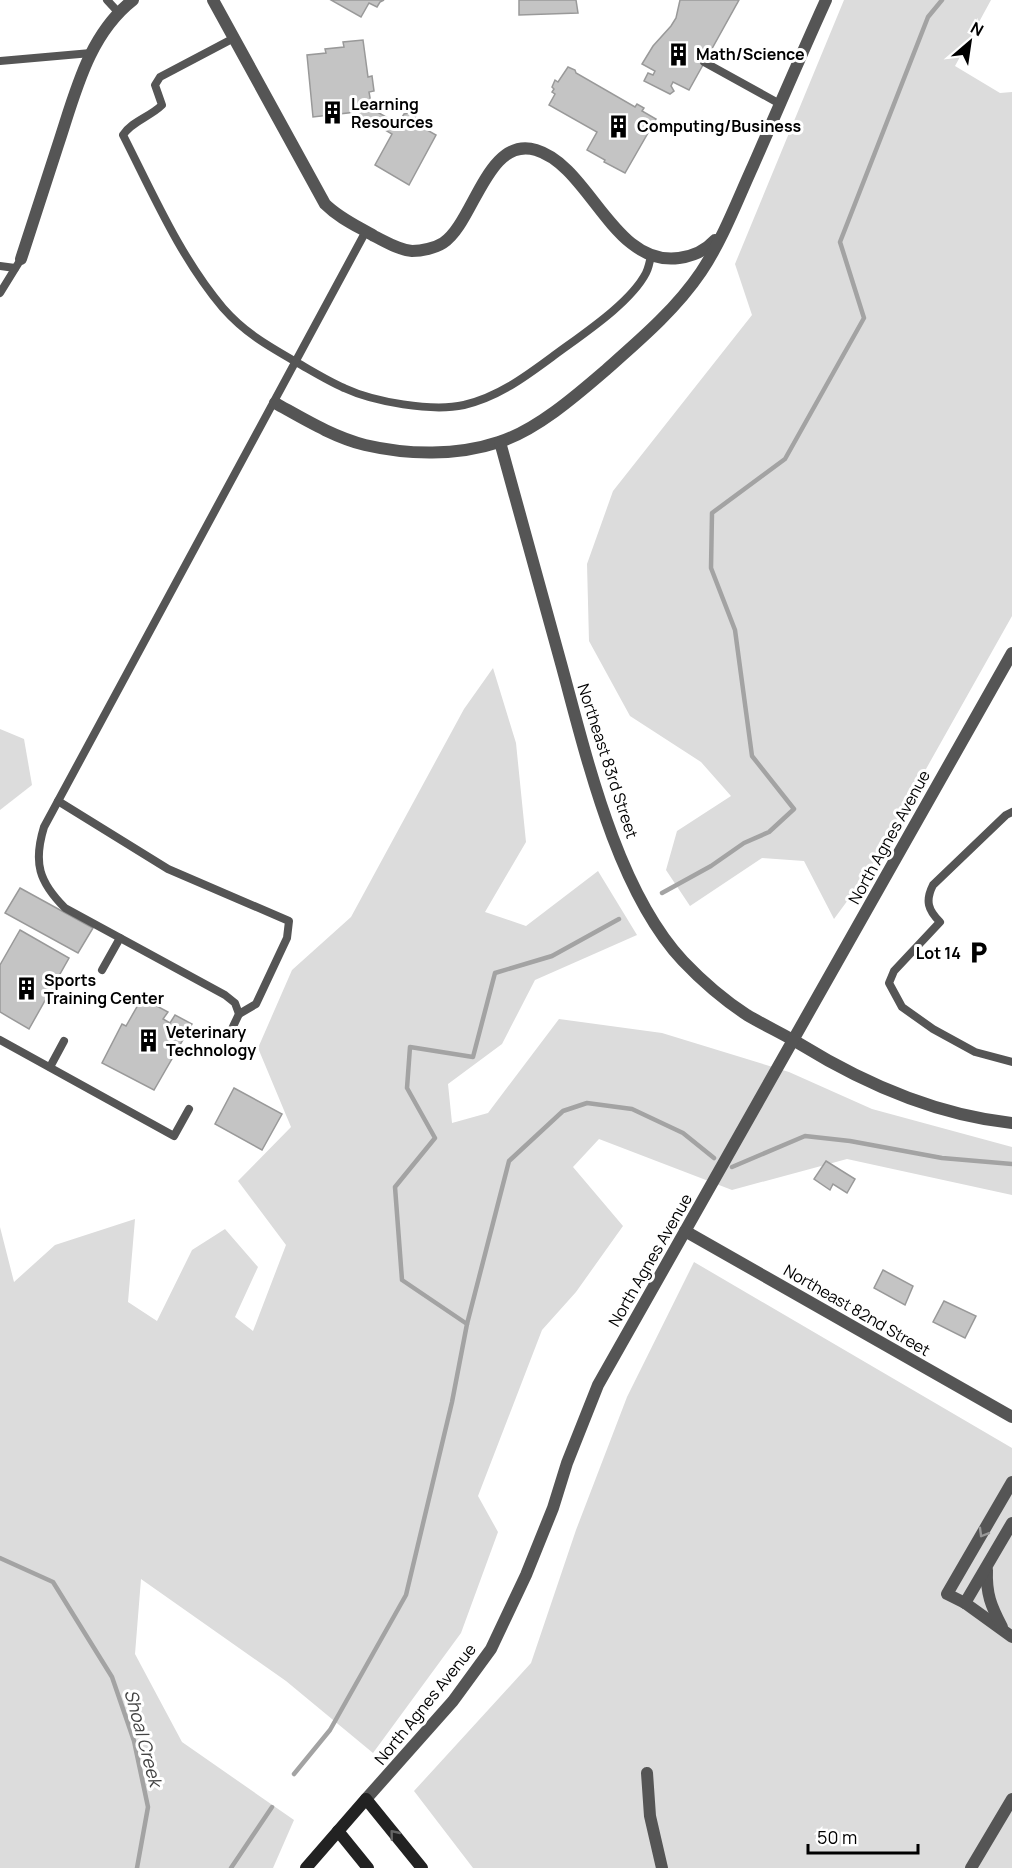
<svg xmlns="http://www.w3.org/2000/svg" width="1012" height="1868" viewBox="0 0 1012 1868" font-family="Manrope,sans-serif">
<rect width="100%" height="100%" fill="#fff"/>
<g fill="#dcdcdc">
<path d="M844,0H991L955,66L1000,93L1012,92V616L867,874L834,919L804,861L762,858L690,906L666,870L677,831L731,796L701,762L630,716L589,641L587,564L613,491L752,315L735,264Z"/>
<path d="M493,668L516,743L526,842L485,912L526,926L598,871L637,935L535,980L502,1044L448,1084L452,1123L488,1113L559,1019L662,1033L789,1072L872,1109L1012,1147V1195L847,1159L732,1190L599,1139L573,1167L623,1226L576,1292L542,1330L478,1496L498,1532L461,1633L373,1753L286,1681L141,1579L135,1654L182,1742L294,1820L273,1868H0V1227L14,1282L55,1245L135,1219L128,1302L157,1321L192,1250L225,1229L258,1267L235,1317L253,1331L286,1245L238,1181L291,1127L258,1048L292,970L351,917L464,709Z"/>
<path d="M0,729L24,739L32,785L0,810Z"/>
<path d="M694,1262L1012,1448V1868H473L414,1791L531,1663L576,1530L627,1397Z"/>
</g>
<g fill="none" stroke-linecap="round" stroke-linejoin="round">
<g stroke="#a3a3a3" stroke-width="4.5">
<path d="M662,893L711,866L744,843L769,832L794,809L752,756L735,630L711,568L712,513L785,459L864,318L840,242L928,17L942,0"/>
<path d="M732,1167L805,1136L850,1141L942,1158L1012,1164"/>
<path d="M467,1324L509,1161L563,1111L587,1103L632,1109L683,1133L714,1158"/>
<path d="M0,1558L53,1582L112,1677L134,1741L148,1807L137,1868"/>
<path d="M294,1774L330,1730L406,1595L452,1402L467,1324L402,1280L395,1187L435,1138L407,1088L410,1047L473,1057L495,973L552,956L619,919"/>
<path d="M231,1868L272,1807"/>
</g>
</g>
<g fill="#c4c4c4" stroke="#999" stroke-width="1.5">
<path d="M331,0H384L380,2L377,7L369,3L361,17Z"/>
<path d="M519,0H576L578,13L519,15Z"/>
<path d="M680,0H739L689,90L673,82L671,86L674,91L670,94L644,81L648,73L653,75L655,71L642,64L653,46L671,26L676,18Z"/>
<path d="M363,40L368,77L372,76L374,91L369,92L372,109L398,124L404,114L409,113L422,121L420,126L436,135L409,185L375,165L392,134L367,119L364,124L355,118L357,112L313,117L307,55L326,53L325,49L344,47L343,42Z"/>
<path d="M568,67L575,70L576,73L635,107L637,104L644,108L642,111L656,119L625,173L604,162L605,160L587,150L597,132L549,105L555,94L552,92L554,89L552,87L555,80L558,82Z"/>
<path d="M20,888L93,928L78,953L5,913Z"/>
<path d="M20,930L69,958L29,1029L0,1012V965Z"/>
<path d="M142,998L168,1012L163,1019L170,1023L175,1015L192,1024L154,1090L102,1063L122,1024L126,1026Z"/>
<path d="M234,1088L282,1114L262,1150L215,1124Z"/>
<path d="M826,1161L855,1179L847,1193L833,1184L830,1190L814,1179Z"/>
<path d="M883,1270L913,1286L905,1305L874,1288Z"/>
<path d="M944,1301L976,1316L965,1338L933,1322Z"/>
</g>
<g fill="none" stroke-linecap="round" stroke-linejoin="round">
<g stroke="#555" stroke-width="8">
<path d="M107,0L119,13"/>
<path d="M234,38L160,77L155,85L162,105C150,117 132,121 123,135C153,194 180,257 223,308C245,333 268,346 296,362C312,371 328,381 344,388C374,402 432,412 464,405C498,397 525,377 552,357C580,336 630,304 646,273C649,267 650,261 651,255"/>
<path d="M0,61L91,53"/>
<path d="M704,62L780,104"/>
<path d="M0,266L15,268"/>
<path d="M0,293L21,259"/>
<path d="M58,801L168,869L289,921L287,938L256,1004L239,1014"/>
<path d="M1012,812L1006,815L933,885C925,901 928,910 940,922L894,971L889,983L902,1007L933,1029L975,1052L1012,1062"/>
<path d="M102,970L120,938"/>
<path d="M229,1035L239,1014L235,1003L225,995L65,908C39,882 33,863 44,827L366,231"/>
<path d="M0,1040L174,1136L189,1109"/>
<path d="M50,1067L64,1041"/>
</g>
<g stroke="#555" stroke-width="12">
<path d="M213,0L325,204C339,218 357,226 374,236C386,242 399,250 412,251C422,251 435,248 443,243C474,223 487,135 536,150C590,166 613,267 679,258C694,256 705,251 715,240"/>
<path d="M21,259C33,221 46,183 58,145C75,94 88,35 133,0"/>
<path d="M275,403C304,419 333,437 365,445C408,455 457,456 499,442C537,430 578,394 607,369C641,339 676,309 701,272C723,239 737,201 753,166C777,111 801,55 826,0"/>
<path d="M500,442C521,517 541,592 562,667C587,759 617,890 683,961C702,981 724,1000 747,1015C764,1025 783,1034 800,1044C865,1084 936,1115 1012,1123"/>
<path d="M685,1231L1012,1417"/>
<path d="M1012,1482L947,1594L965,1603L1012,1637"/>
<path d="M987,1570C986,1594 991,1606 1002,1627"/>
<path d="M965,1603L1012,1523"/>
<path d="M647,1773L650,1816L662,1868"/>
<path d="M366,1799L453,1701L491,1649L526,1575L553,1508L567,1463L598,1385L1012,653"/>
<path d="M971,1868L1012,1799"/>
</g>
<g stroke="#222" stroke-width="12">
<path d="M338,1831L368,1868"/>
<path d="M306,1868L366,1799L422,1868"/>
</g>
</g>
<defs><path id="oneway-chevron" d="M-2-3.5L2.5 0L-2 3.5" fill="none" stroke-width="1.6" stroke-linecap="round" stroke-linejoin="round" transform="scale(1.5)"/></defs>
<use stroke="#999" href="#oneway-chevron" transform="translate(983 1533) rotate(120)"/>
<use stroke="#646464" href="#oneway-chevron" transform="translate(394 1834) rotate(-129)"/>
<defs>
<symbol id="building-bare" viewBox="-9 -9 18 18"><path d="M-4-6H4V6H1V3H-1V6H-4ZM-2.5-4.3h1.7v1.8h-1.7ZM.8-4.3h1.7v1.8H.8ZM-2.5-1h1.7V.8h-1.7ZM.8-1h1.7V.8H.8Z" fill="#000" stroke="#fff" stroke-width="2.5" paint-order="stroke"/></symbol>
<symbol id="parking-bare" viewBox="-9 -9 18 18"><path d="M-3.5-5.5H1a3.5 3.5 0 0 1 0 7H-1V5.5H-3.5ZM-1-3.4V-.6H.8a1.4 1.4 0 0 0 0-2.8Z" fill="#000" stroke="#fff" stroke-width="2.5" paint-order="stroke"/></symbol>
</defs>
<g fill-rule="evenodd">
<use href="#building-bare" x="662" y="38" width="33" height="33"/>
<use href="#building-bare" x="316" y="96" width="33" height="33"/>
<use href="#building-bare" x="602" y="110" width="33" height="33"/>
<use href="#parking-bare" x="962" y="936" width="33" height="33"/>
<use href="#building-bare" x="10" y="972" width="33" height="33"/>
<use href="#building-bare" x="132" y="1024" width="33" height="33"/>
</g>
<g text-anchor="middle" stroke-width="6" stroke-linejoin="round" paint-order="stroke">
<g font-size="16" font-weight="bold" fill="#000" stroke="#fff" text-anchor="start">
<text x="696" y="60">Math/Science</text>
<text x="351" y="110">Learning<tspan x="351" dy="18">Resources</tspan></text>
<text x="637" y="132">Computing/Business</text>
<text x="961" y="959" text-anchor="end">Lot 14</text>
<text x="44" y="986">Sports<tspan x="44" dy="18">Training Center</tspan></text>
<text x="166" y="1038">Veterinary<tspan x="166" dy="18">Technology</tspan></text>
</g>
<g font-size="16" fill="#000" stroke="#fff">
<text transform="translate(608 761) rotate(72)" y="6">Northeast 83rd Street</text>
<text transform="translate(889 837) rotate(-61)" y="6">North Agnes Avenue</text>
<text transform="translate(650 1260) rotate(-60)" y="6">North Agnes Avenue</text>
<text transform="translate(857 1310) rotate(30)" y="6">Northeast 82nd Street</text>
<text transform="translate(425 1704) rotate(-51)" y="6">North Agnes Avenue</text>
</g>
<g font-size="18" font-style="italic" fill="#444" stroke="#fff">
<text transform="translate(143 1738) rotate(75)" y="6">Shoal Creek</text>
</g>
</g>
<g transform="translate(970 42) rotate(29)" stroke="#ffffff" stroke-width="4.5" paint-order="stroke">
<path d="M0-4.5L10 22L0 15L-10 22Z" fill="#000000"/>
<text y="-9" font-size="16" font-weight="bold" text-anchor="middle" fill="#000000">N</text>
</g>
<path d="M808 1844v9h110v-9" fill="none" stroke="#000000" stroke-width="3"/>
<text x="817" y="1844" font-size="18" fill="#000000" stroke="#ffffff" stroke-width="4.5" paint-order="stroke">50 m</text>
</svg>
